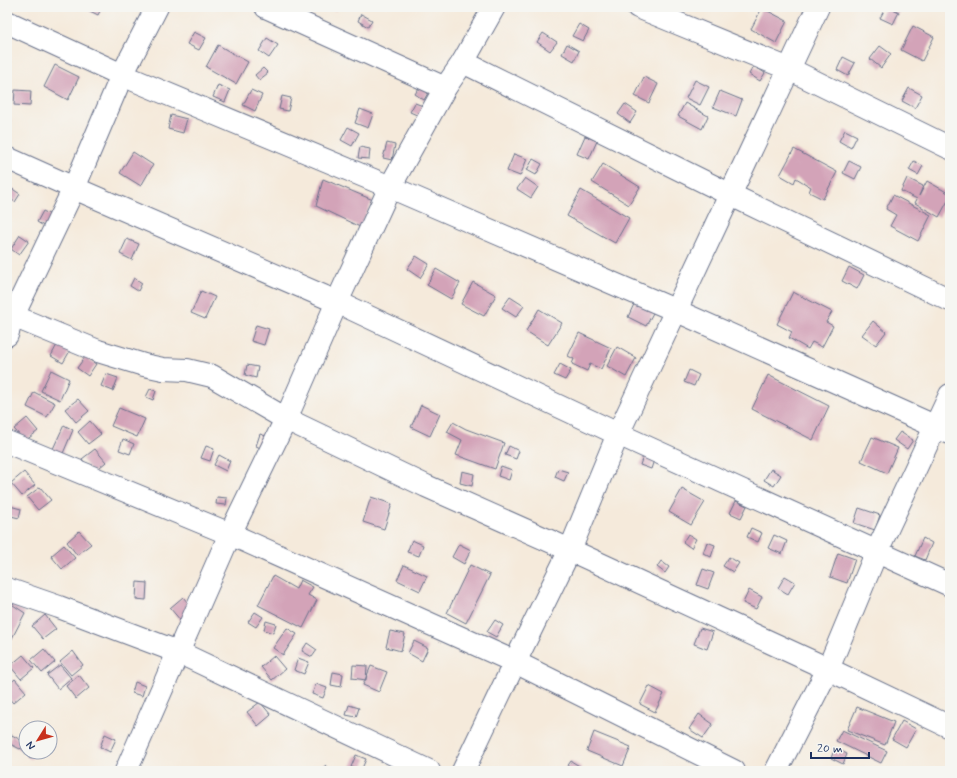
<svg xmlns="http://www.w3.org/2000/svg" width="957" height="778" viewBox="0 0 957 778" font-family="Mynerve,sans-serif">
<rect width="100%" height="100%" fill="#f6f6f2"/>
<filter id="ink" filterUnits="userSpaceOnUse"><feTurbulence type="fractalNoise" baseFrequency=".025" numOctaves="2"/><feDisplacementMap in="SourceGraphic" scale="8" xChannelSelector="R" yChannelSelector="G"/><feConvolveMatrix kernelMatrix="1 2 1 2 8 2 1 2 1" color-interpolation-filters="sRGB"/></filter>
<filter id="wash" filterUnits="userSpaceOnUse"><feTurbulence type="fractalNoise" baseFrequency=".012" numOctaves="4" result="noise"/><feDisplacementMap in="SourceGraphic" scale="16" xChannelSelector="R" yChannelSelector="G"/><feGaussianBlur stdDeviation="0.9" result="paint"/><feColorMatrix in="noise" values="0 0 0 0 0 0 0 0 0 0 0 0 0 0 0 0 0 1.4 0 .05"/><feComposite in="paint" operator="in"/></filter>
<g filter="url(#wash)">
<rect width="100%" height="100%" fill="#f5eadb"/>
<g id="blocks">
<g fill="#d3a3b8">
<path d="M87,7H102L98,15L86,9Z"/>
<path d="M329,7H338L335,11Z"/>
<path d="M886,7H889L899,12L893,24L880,18Z"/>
<path d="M762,8L787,21L776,43L751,29Z"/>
<path d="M361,14L372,20L368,27L358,21Z"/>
<path d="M579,24L589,30L583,41L572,36Z"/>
<path d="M913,26L934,37L922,61L901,50Z"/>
<path d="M194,32L206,38L199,50L187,44Z"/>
<path d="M543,33L557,42L550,51L537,42Z"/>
<path d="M267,38L278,45L269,58L259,51Z"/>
<path d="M567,44L579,51L574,61L562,54Z"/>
<path d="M218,45L248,62L236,84L206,67Z"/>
<path d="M880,46L891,54L881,68L870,59Z"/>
<path d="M843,57L855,63L848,76L837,70Z"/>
<path d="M55,65L79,77L68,100L44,87Z"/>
<path d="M754,66L765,73L760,81L749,74Z"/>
<path d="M263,68L268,73L259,80L255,75Z"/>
<path d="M644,77L658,84L649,103L635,96Z"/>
<path d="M695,80L709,87L700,105L686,98Z"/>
<path d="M423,82L432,86L424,100L415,94Z"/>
<path d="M218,85L230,90L225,102L213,97Z"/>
<path d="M909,88L922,95L915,108L902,101Z"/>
<path d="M15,90L31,91L30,106L14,105Z"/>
<path d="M251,90L262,95L255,111L243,105Z"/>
<path d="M720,91L742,100L736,116L713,107Z"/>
<path d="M282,96L291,98L288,111L279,109Z"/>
<path d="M415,103L423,106L419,116L410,112Z"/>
<path d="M685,103L708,116L702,129L678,116Z"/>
<path d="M625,104L637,112L630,123L618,114Z"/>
<path d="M360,109L373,114L368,128L355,123Z"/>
<path d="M171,115L187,119L183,133L168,129Z"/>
<path d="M7,119L11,120L8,134H7Z"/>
<path d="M348,127L359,133L352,146L341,140Z"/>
<path d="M845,130L857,136L851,148L839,141Z"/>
<path d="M585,136L597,141L589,159L577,154Z"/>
<path d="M387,143L395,145L392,160L383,158Z"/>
<path d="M360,147L370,149L369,159L358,158Z"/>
<path d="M794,149L837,172L823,199L809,192L811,187L796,178L794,183L780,175Z"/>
<path d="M133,152L153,165L141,186L120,173Z"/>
<path d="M514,154L527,159L520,176L507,171Z"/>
<path d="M533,159L542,164L536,175L527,170Z"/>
<path d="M849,161L861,167L855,179L843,173Z"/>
<path d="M914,161L923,166L918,175L909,170Z"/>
<path d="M603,164L640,187L629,205L592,182Z"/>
<path d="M525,178L538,187L531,198L517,189Z"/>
<path d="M907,178L923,186L919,196L927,181L950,194V197L939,217L915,203L917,199L901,191Z"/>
<path d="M323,179L373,200L360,227L316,206Z"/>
<path d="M11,188L20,194L15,202L7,197Z"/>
<path d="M581,190L629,218L615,243L567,216Z"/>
<path d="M893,195L931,215L918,241L890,226L896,215L886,209Z"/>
<path d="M43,211L53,216L47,228L37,222Z"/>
<path d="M20,235L29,241L19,255L11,249Z"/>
<path d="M127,239L139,244L132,260L120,254Z"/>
<path d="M416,256L429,264L420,278L407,269Z"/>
<path d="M849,267L864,275L857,289L842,281Z"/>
<path d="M436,269L460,283L451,299L427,285Z"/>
<path d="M134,278L142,283L138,291L130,286Z"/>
<path d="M473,282L496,295L484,316L461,304Z"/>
<path d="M201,291L215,297L205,319L191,313Z"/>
<path d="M793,292L832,312L826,322L833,326L822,347L812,342L808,349L789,338L792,332L777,324Z"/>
<path d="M510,297L524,306L516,317L502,308Z"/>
<path d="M635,302L654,311L646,326L628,317Z"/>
<path d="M539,309L562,323L548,345L526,331Z"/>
<path d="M873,321L886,332L876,345L862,335Z"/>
<path d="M256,325L269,329L264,345L251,341Z"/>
<path d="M579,333L611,348L601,369L590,364L587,371L572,364L574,359L568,356Z"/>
<path d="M58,343L71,349L63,363L51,356Z"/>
<path d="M617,347L636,358L626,377L607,366Z"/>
<path d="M85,357L96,364L88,376L77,368Z"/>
<path d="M560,364L571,370L565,380L554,375Z"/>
<path d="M247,365L258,367L256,378L245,375Z"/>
<path d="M51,370L69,379L60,400L41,391Z"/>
<path d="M689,370L699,375L694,386L684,382Z"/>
<path d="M106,374L118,378L113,391L101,386Z"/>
<path d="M768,375L829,406L813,440L752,409Z"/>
<path d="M150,389L156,391L153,400L146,397Z"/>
<path d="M34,392L55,403L47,417L27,407Z"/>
<path d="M78,399L89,411L76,422L65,409Z"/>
<path d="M421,405L440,414L430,436L411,427Z"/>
<path d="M119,408L145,419L137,437L111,426Z"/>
<path d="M27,418L38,431L25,441L14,429Z"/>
<path d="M90,421L101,434L88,444L78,432Z"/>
<path d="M453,422L466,429L504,443L495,469L456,455L462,440L447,432Z"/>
<path d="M64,425L73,430L61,458L52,451Z"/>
<path d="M900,432L913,440L907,449L894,440Z"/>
<path d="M260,434L269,437L265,450L256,446Z"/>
<path d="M872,437L898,448L887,473L861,461Z"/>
<path d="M123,439L134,444L130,454L119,450Z"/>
<path d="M206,446L214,449L210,461L201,458Z"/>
<path d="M509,446L519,451L516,459L505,455Z"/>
<path d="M95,449L106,462L93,473L82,459Z"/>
<path d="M645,450L656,454L651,469L640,465Z"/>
<path d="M219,455L230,461L226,471L214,465Z"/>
<path d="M501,466L512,470L509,480L498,476Z"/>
<path d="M558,469L568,472L564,481L555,477Z"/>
<path d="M771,469L781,475L774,486L764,480Z"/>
<path d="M462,471L474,474L472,486L460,483Z"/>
<path d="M24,472L35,485L22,496L11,483Z"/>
<path d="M40,487L51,500L38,510L27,497Z"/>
<path d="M682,489L705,502L691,525L669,512Z"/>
<path d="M217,497L227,498L226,505L216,504Z"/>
<path d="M371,497L392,504L384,529L363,522Z"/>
<path d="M736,501L747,506L741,518L730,513Z"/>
<path d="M10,506L21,509L19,518L7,515Z"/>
<path d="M859,508L880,515L875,530L854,523Z"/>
<path d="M751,528L762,533L758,542L747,537Z"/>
<path d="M79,531L91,544L77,555L67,542Z"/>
<path d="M688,534L696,539L691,548L683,542Z"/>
<path d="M774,535L787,541L782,554L768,548Z"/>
<path d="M923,538L932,543L925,560L915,556Z"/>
<path d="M412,540L423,545L419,556L407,552Z"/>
<path d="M707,542L715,545L711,557L703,553Z"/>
<path d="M459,544L471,550L464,564L452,557Z"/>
<path d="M64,545L75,558L62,569L51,556Z"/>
<path d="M838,553L855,559L847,583L830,577Z"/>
<path d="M729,557L739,563L733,572L723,566Z"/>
<path d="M661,561L669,567L665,573L657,567Z"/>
<path d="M404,565L427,576L420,591L397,580Z"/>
<path d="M470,565L490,575L466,623L447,613Z"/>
<path d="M703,569L714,573L708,589L697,585Z"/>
<path d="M273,576L296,589L300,580L313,587L308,595L317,600L303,628L258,605Z"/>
<path d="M785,576L795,582L788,594L778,588Z"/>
<path d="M137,582L147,583L146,600L136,599Z"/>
<path d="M749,590L762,597L756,609L743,603Z"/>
<path d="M183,597L194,610L181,621L170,608Z"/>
<path d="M7,601L25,613L7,648Z"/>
<path d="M255,612L263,617L256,627L248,622Z"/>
<path d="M45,615L56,629L43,639L32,626Z"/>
<path d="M495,620L503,625L496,637L487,632Z"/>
<path d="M266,621L276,624L273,633L264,630Z"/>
<path d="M287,628L297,634L283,655L273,648Z"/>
<path d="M700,628L713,632L707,649L694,644Z"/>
<path d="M390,631L405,634L401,651L386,647Z"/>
<path d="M414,641L428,648L422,661L408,653Z"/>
<path d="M307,643L317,650L312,657L302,651Z"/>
<path d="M44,649L55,662L42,673L31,660Z"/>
<path d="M73,651L83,665L71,675L60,662Z"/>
<path d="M23,655L34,668L21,679L10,666Z"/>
<path d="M274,656L285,669L272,680L261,667Z"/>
<path d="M298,658L309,662L304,674L294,670Z"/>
<path d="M60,665L71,678L58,689L47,675Z"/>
<path d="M353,665L367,666L366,680L352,678Z"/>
<path d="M371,666L387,672L379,692L363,685Z"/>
<path d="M333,672L343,674L341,687L331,685Z"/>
<path d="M79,675L89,688L76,699L66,686Z"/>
<path d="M15,679L26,692L13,703L7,696V686Z"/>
<path d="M135,682L145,686L142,696L132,693Z"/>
<path d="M316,684L327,688L323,698L312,694Z"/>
<path d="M649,686L664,694L655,712L640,704Z"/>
<path d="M260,702L271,715L258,726L247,712Z"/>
<path d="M349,705L359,708L356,717L346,715Z"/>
<path d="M857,707L894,722L885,745L847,730Z"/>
<path d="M699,714L713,724L703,738L689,729Z"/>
<path d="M902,721L916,729L906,747L892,739Z"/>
<path d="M842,730L887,751L881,763L836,741Z"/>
<path d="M594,732L631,747L623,766L587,751Z"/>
<path d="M105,734L116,739L110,752L100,747Z"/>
<path d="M12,735L24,742L26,741V752H39L30,759L21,748L20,749L8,743Z"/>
<path d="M835,748L847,754L843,764L831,758Z"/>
<path d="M356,755L366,759L361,771L351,767Z"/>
<path d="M571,761L581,767L579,771H564Z"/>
<path d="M326,765L331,771H319Z"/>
</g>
</g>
</g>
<g filter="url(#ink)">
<use href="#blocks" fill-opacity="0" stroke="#67708a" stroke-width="1"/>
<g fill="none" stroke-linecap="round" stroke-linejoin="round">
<defs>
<g id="minor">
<path d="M266,7L445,88"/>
<path d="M638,7L789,69L950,148"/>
<path d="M7,22L122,75L390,187L677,311L950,433"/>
<path d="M463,62L731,195L950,300"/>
<path d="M7,158L74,188L337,302L618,434L950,585"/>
<path d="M13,316L98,351L144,365L163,369L187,370L212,376L286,419L426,486L570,550L828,669L950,727"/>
<path d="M7,335L13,316L74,188L122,75L157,7"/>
<path d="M7,442L230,534L515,662L734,771"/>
<path d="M7,589L59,607L178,652L429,771"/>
<path d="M126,771L230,534L286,419L337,302L390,187L445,88L463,62L494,7"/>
<path d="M463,771L515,662L570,550L618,434L818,7"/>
<path d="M776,771L828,669L877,551L950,395"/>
</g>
</defs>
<use href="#minor" stroke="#67708a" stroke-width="24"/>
<use href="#minor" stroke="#fff" stroke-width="22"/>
</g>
</g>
<rect width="957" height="778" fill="none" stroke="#f6f6f2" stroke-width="24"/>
<g transform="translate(38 740) rotate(233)"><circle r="19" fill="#f6f6f2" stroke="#9ea6b7"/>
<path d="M0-3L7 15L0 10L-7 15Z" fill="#c8321e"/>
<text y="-6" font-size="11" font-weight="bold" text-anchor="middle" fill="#1b2f5e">N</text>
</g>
<path d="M811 752v6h58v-6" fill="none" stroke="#1b2f5e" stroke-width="2"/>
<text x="817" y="752" font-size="12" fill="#1b2f5e" stroke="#f6f6f2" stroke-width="3" paint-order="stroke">20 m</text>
</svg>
